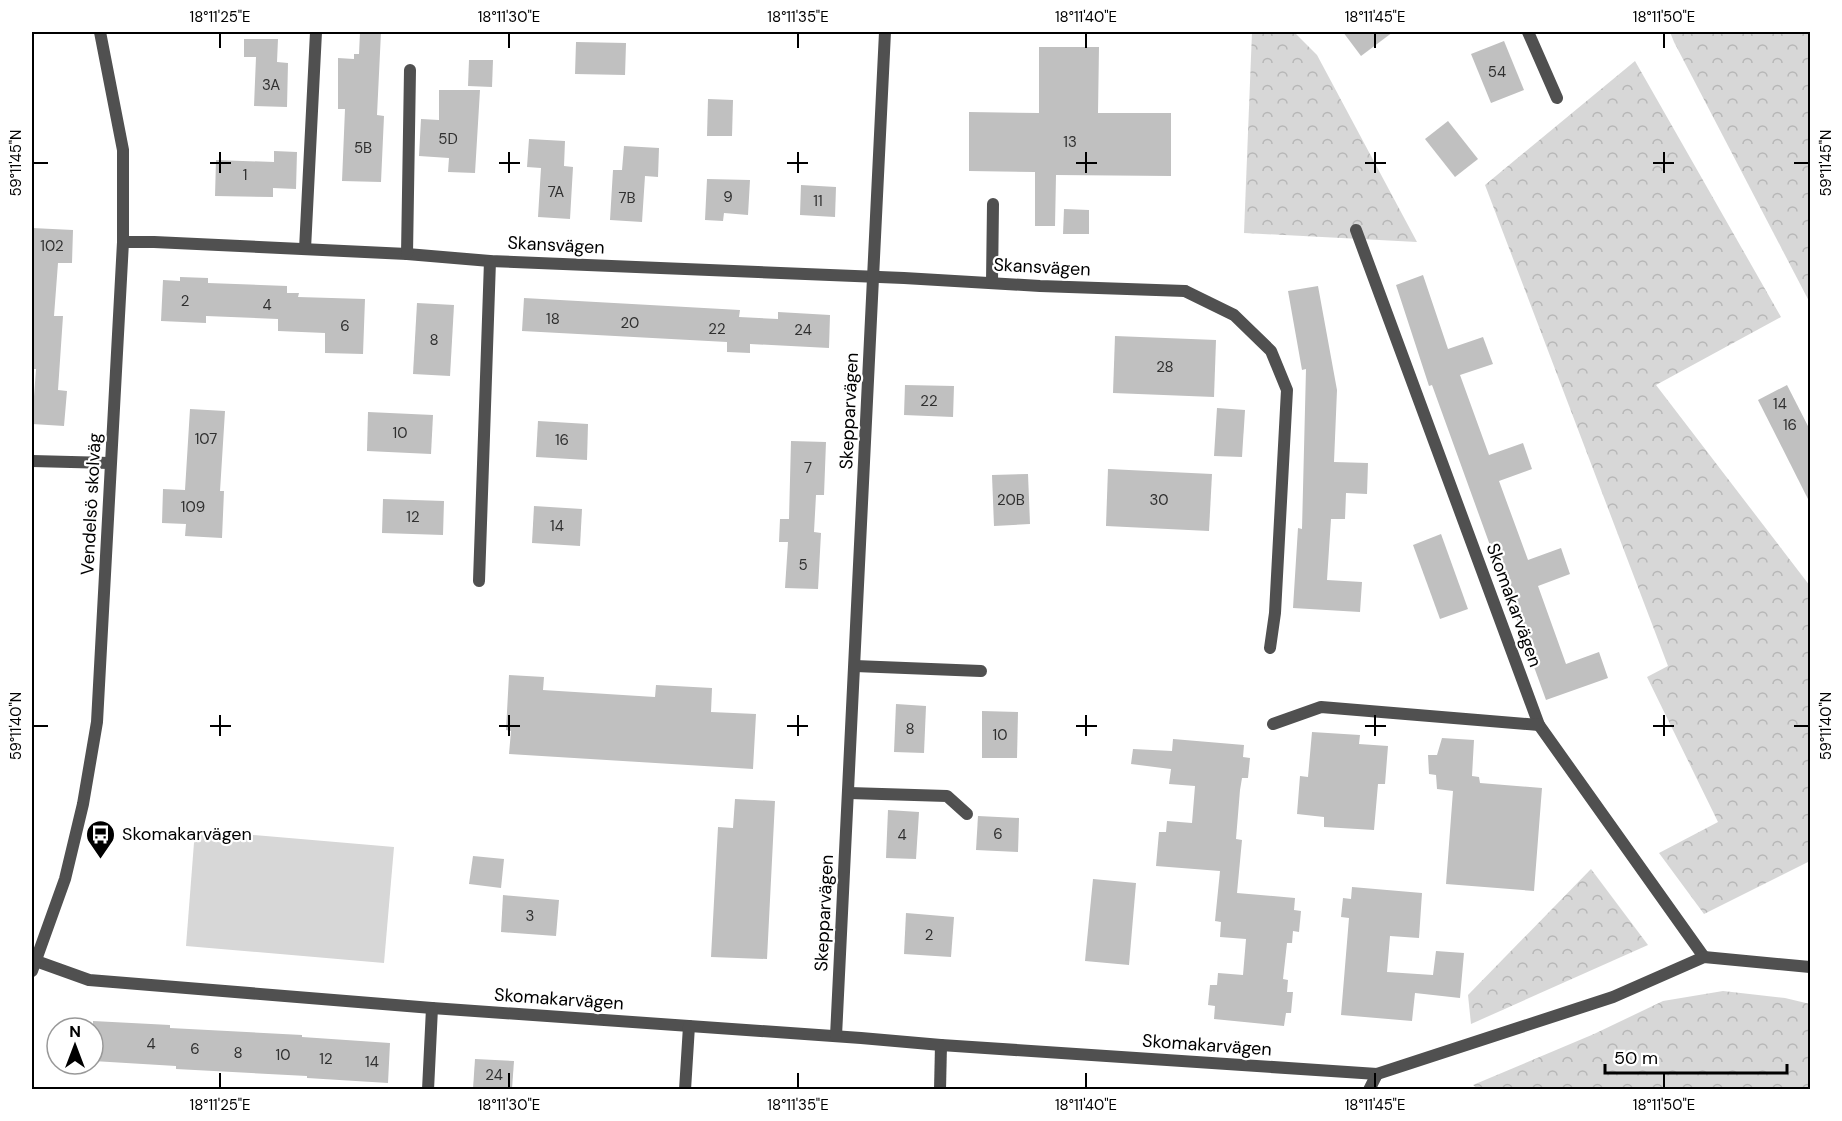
<svg xmlns="http://www.w3.org/2000/svg" width="1842" height="1121" viewBox="0 0 1842 1121" font-family="'DM Sans',sans-serif">
<defs>
<pattern id="forest-crowns" width="20" height="18" patternUnits="userSpaceOnUse" patternTransform="scale(1.5)"><rect width="20" height="18" fill="#d7d7d7"/><path d="M2 6a3 3 0 1 1 6 0M12 15a3 3 0 1 1 6 0" fill="none" stroke="#b7b7b7"/></pattern>
</defs>
<rect width="100%" height="100%" fill="#fff"/>
<g fill="url(#forest-crowns)">
<path d="M1252,32H1294L1317,55L1417,242L1244,233Z"/>
<path d="M1670,32H1810V303L1674,42Z"/>
<path d="M1635,61L1781,317L1656,385L1810,586V861L1704,914L1659,853L1718,822L1647,677L1668,666L1485,185Z"/>
<path d="M1591,869L1648,945L1471,1024L1468,995Z"/>
<path d="M1723,991L1785,998L1810,1004V1089L1479,1090L1473,1085L1594,1034L1663,1001Z"/>
</g>
<path fill="#d7d7d7" d="M195,830L394,847L384,963L186,946Z"/>
<g fill="#c0c0c0">
<path d="M360,32H381L377,115L384,116L381,182L342,181L345,109H338V58L354,59V54H359Z"/>
<path d="M1343,32H1393L1361,56Z"/>
<path d="M244,39H278L277,62L288,63L287,107L254,106L256,57H244Z"/>
<path d="M1504,41L1524,90L1491,103L1471,54Z"/>
<path d="M576,42L626,43L625,75L575,74Z"/>
<path d="M1039,47H1099L1098,113H1171V176L1056,175L1055,226H1035V172L969,171V112L1039,113Z"/>
<path d="M469,60H493L492,87L468,86Z"/>
<path d="M439,90H480L475,173L448,172L449,158L419,156L421,119L439,120Z"/>
<path d="M708,99L733,100L732,136H707Z"/>
<path d="M1448,121L1478,159L1455,177L1425,139Z"/>
<path d="M529,139L565,141L564,166L573,167L570,219L538,217L541,168L527,167Z"/>
<path d="M624,146L659,148L658,177L645,176L642,222L610,220L613,170H622Z"/>
<path d="M274,151L297,152L296,189L273,188V197L215,196L216,160L274,162Z"/>
<path d="M707,179L750,180L748,215L724,213L723,221L705,220Z"/>
<path d="M801,185L836,187L835,217L800,215Z"/>
<path d="M1064,209L1089,210V234H1063Z"/>
<path d="M32,228L73,230L72,263H58L54,316H63L58,390L67,391L64,426L32,424L36,369H32Z"/>
<path d="M1423,275L1448,349L1483,337L1493,364L1460,375L1489,455L1523,443L1532,469L1499,481L1528,560L1561,548L1570,574L1538,586L1566,664L1599,652L1608,678L1546,700L1432,385L1429,386L1396,285Z"/>
<path d="M180,277L208,278V283L287,286V293H299L298,297L365,299L363,354L325,353V333L278,331V319L206,316V323L161,321L163,280L180,281Z"/>
<path d="M1318,286L1337,390L1334,462L1368,463L1367,494L1346,493L1345,519H1331L1327,580L1362,582L1360,612L1293,608L1298,528L1302,529L1306,369L1302,370L1288,291Z"/>
<path d="M524,298L740,310L739,317L778,319V312L830,315L829,348L750,344V353L727,352V342L522,331Z"/>
<path d="M417,303L454,305L450,376L413,374Z"/>
<path d="M1115,336L1216,340L1214,397L1113,393Z"/>
<path d="M905,385L954,386L953,417L904,415Z"/>
<path d="M1787,385L1810,430V503L1758,400Z"/>
<path d="M1217,408L1245,410L1242,457L1214,456Z"/>
<path d="M190,409L225,411L220,491H224L222,538L185,536L186,524L162,523L163,489L185,490Z"/>
<path d="M368,412L433,415L431,454L367,451Z"/>
<path d="M538,421L588,424L587,460L536,457Z"/>
<path d="M791,441L826,442L824,495H816L814,532L821,533L818,589L785,588L788,542H779L780,519H789Z"/>
<path d="M1108,469L1212,474L1209,531L1106,526Z"/>
<path d="M1028,474L1030,524L994,526L992,475Z"/>
<path d="M383,499L444,501L443,535L382,533Z"/>
<path d="M534,506L582,509L580,546L532,543Z"/>
<path d="M1441,534L1468,609L1440,619L1413,545Z"/>
<path d="M509,675L544,677L543,690L655,697L656,685L712,688L711,712L756,714L753,769L509,754L511,731L506,730Z"/>
<path d="M896,704L926,706L924,753L894,752Z"/>
<path d="M982,711L1018,712L1017,758H982Z"/>
<path d="M1312,732L1360,735L1359,744L1388,746L1385,784H1378L1374,830L1324,827V817L1297,814L1300,776L1308,777Z"/>
<path d="M1442,738L1474,740L1472,776L1479,777L1480,783L1542,788L1534,891L1446,884L1453,791L1437,789L1436,775L1429,774L1428,755H1437Z"/>
<path d="M1173,739L1244,745L1243,757L1250,758L1248,778H1242L1240,790L1236,839L1242,840L1237,893L1295,898L1294,910L1301,911L1299,932L1293,931L1292,943H1287L1283,979L1288,980L1287,992H1293L1291,1013H1286L1284,1026L1214,1019L1215,1006L1208,1005L1210,985H1217L1218,973L1243,975L1246,939L1220,937L1221,922L1215,921L1220,871L1156,866L1159,832H1166L1167,821L1192,823L1195,786L1169,784L1171,769L1131,764L1133,749L1172,751Z"/>
<path d="M735,799L775,801L767,959L711,957L718,827L733,828Z"/>
<path d="M888,810L919,812L916,859L886,858Z"/>
<path d="M978,816L1019,818L1018,852L976,850Z"/>
<path d="M473,856L504,859L501,888L469,884Z"/>
<path d="M1093,879L1136,883L1129,965L1085,961Z"/>
<path d="M1352,887L1422,893L1419,938L1390,936L1387,972L1433,975L1436,951L1464,953L1460,998L1415,993L1412,1021L1341,1015L1349,918L1341,917L1343,898L1351,899Z"/>
<path d="M503,895L559,900L556,936L501,932Z"/>
<path d="M906,913L954,917L951,957L904,954Z"/>
<path d="M93,1021L170,1025V1028L302,1035V1037L390,1043L388,1083L307,1078V1076L176,1069V1066L93,1061Z"/>
<path d="M475,1059L514,1061L512,1089H473Z"/>
</g>
<g fill="none" stroke-linecap="round" stroke-linejoin="round">
<g stroke="#505050" stroke-width="12">
<path d="M1356,230L1539,725L1704,957"/>
<path d="M992,283L993,204"/>
<path d="M1185,291L1234,315L1271,351L1287,390L1275,613L1270,648"/>
<path d="M855,666L981,671"/>
<path d="M1273,724L1321,707L1539,725"/>
<path d="M849,793L947,796L967,814"/>
<path d="M940,1090L941,1045"/>
<path d="M1369,1090L1377,1074"/>
</g>
<g stroke="#505050" stroke-width="12">
<path d="M1528,32L1557,98"/>
<path d="M123,242H154L407,254L490,261L904,278L1040,286L1185,291"/>
<path d="M305,249L316,32"/>
<path d="M407,254L410,70"/>
<path d="M32,461L110,463"/>
<path d="M479,581L490,261"/>
<path d="M36,961L89,980L432,1008L861,1038L941,1045L1377,1074L1613,997L1704,957L1810,967"/>
<path d="M836,1036L885,32"/>
<path d="M428,1090L432,1008"/>
<path d="M685,1090L689,1026"/>
</g>
<path stroke="#505050" stroke-width="12" d="M32,971L65,879L83,804L97,722L123,242V150L100,32"/>
</g>
<path fill="none" stroke="#000" stroke-width="2" d="M220,33V48M509,33V48M798,33V48M1086,33V48M1375,33V48M1664,33V48M220,152V173M509,152V173M798,152V173M1086,152V173M1375,152V173M1664,152V173M33,163H48M210,163H231M499,163H520M787,163H808M1076,163H1097M1365,163H1386M1653,163H1674M1794,163H1809M220,715V736M509,715V736M798,715V736M1086,715V736M1375,715V736M1664,715V736M33,726H48M210,726H231M499,726H520M787,726H808M1076,726H1097M1365,726H1386M1653,726H1674M1794,726H1809M220,1073V1088M509,1073V1088M798,1073V1088M1086,1073V1088M1375,1073V1088M1664,1073V1088"/>
<defs>
<symbol id="bus-pin" viewBox="-11 -11 22 30"><path d="M0 17L-7.5 6A9.5 9.5 0 1 1 7.5 6Z" fill="#000" stroke="#fff"/><path d="M-5-6H5V4H4V6H2V4H-2V6H-4V4H-5ZM-3.5-4V0h7V-4ZM-3.5 1.2v1.5H-2V1.2ZM2 1.2v1.5H3.5V1.2Z" fill="#fff"/></symbol>
</defs>
<g fill-rule="evenodd">
<use href="#bus-pin" x="84" y="818" width="33" height="45"/>
</g>
<g text-anchor="middle" stroke-width="4.5" stroke-linejoin="round" paint-order="stroke">
<g font-size="15" fill="#303030">
<text x="1497" y="77">54</text>
<text x="271" y="90">3A</text>
<text x="448" y="144">5D</text>
<text x="1070" y="147">13</text>
<text x="363" y="153">5B</text>
<text x="245" y="180">1</text>
<text x="556" y="197">7A</text>
<text x="728" y="202">9</text>
<text x="627" y="203">7B</text>
<text x="818" y="206">11</text>
<text x="52" y="251">102</text>
<text x="185" y="306">2</text>
<text x="267" y="310">4</text>
<text x="553" y="324">18</text>
<text x="630" y="328">20</text>
<text x="345" y="331">6</text>
<text x="717" y="334">22</text>
<text x="803" y="335">24</text>
<text x="434" y="345">8</text>
<text x="1165" y="372">28</text>
<text x="929" y="406">22</text>
<text x="1780" y="409">14</text>
<text x="1790" y="430">16</text>
<text x="400" y="438">10</text>
<text x="206" y="444">107</text>
<text x="562" y="445">16</text>
<text x="808" y="473">7</text>
<text x="1011" y="505">20B</text>
<text x="1159" y="505">30</text>
<text x="193" y="512">109</text>
<text x="413" y="522">12</text>
<text x="557" y="531">14</text>
<text x="803" y="570">5</text>
<text x="910" y="734">8</text>
<text x="1000" y="740">10</text>
<text x="998" y="839">6</text>
<text x="902" y="840">4</text>
<text x="530" y="921">3</text>
<text x="929" y="940">2</text>
<text x="151" y="1049">4</text>
<text x="195" y="1054">6</text>
<text x="238" y="1058">8</text>
<text x="283" y="1060">10</text>
<text x="326" y="1064">12</text>
<text x="372" y="1067">14</text>
<text x="494" y="1080">24</text>
</g>
<g font-size="18" fill="#000" stroke="#fff">
<text transform="translate(556 245) rotate(3)" y="6">Skansvägen</text>
<text transform="translate(1042 267) rotate(3)" y="6">Skansvägen</text>
<text transform="translate(849 411) rotate(-87)" y="6">Skepparvägen</text>
<text transform="translate(91 504) rotate(-87)" y="6">Vendelsö skolväg</text>
<text transform="translate(1514 605) rotate(70)" y="6">Skomakarvägen</text>
<text transform="translate(824 913) rotate(-87)" y="6">Skepparvägen</text>
<text transform="translate(559 999) rotate(4)" y="6">Skomakarvägen</text>
<text transform="translate(1207 1045) rotate(4)" y="6">Skomakarvägen</text>
</g>
<g font-size="18" fill="#000" stroke="#fff" text-anchor="start">
<text x="122" y="840">Skomakarvägen</text>
</g>
</g>
<rect width="1842" height="1121" fill="none" stroke="#ffffff" stroke-width="66"/>
<g transform="translate(75 1046)"><circle r="28" fill="#ffffff" stroke="#999999" stroke-width="1.5"/>
<path d="M0-4.5L10 22L0 15L-10 22Z" fill="#000000"/>
<text y="-9" font-size="16" font-weight="bold" text-anchor="middle" fill="#000000">N</text>
</g>
<path d="M1605 1064v9h182v-9" fill="none" stroke="#000000" stroke-width="3"/>
<text x="1614" y="1064" font-size="18" fill="#000000" stroke="#ffffff" stroke-width="4.5" paint-order="stroke">50 m</text>
<rect x="33" y="33" width="1776" height="1055" fill="none" stroke="#000" stroke-width="2"/>
<g font-size="15" text-anchor="middle" fill="#000">
<text x="220" y="22">18°11'25"E</text>
<text x="509" y="22">18°11'30"E</text>
<text x="798" y="22">18°11'35"E</text>
<text x="1086" y="22">18°11'40"E</text>
<text x="1375" y="22">18°11'45"E</text>
<text x="1664" y="22">18°11'50"E</text>
<text transform="translate(16 163) rotate(-90)" y="5">59°11'45"N</text>
<text transform="translate(1826 163) rotate(-90)" y="5">59°11'45"N</text>
<text transform="translate(16 726) rotate(-90)" y="5">59°11'40"N</text>
<text transform="translate(1826 726) rotate(-90)" y="5">59°11'40"N</text>
<text x="220" y="1110">18°11'25"E</text>
<text x="509" y="1110">18°11'30"E</text>
<text x="798" y="1110">18°11'35"E</text>
<text x="1086" y="1110">18°11'40"E</text>
<text x="1375" y="1110">18°11'45"E</text>
<text x="1664" y="1110">18°11'50"E</text>
</g>
</svg>
